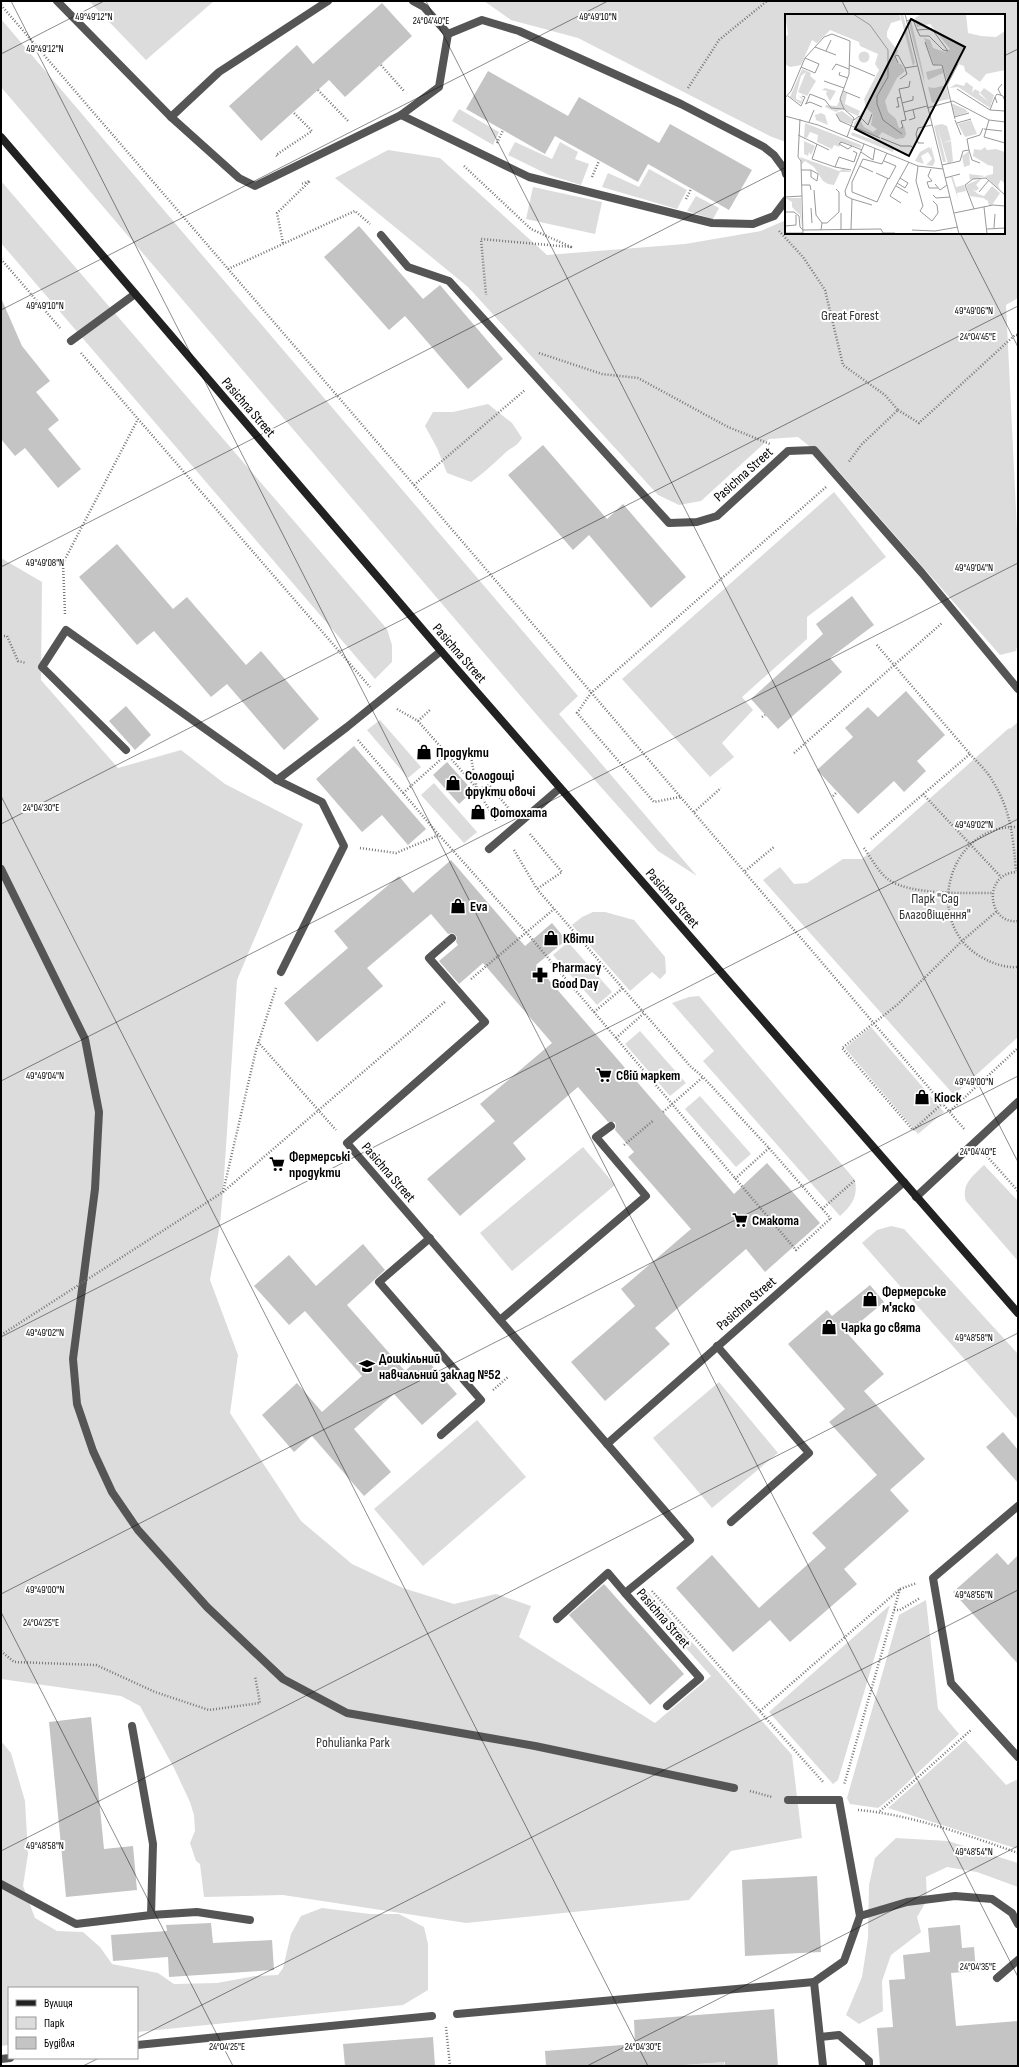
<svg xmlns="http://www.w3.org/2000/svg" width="1019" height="2067" viewBox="0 0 1019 2067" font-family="'Sofia Sans Condensed',sans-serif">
<rect width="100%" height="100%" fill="#fff"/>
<g fill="#dcdcdc">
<path d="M89,1H214L146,60Z"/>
<path d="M484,1H1018V298L1006,305L1018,550V643L1016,651L1000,655L836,468L798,437L769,439L701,501L679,505L658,495L468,287L335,178L388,150L440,158L547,255L685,244L761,231L786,220V233H1004V15H786V142L772,137L578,38L511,20Z"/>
<path d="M1,19L578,696L559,714L697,876L658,851L542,721L1,87Z"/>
<path d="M459,109L499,132L493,145L452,121Z"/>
<path d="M515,142L552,159L560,142L578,152L575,159L589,164L581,185L549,175L508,155Z"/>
<path d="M649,169L687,190L677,209L602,187L608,173L639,187Z"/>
<path d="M1,181L387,629L392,645V662L375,679L1,243Z"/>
<path d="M533,187L602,202L595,234L526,219Z"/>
<path d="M696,196L719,208L713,219L687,211Z"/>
<path d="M488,404L512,423L522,438C515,449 510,447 503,455C492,465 483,474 471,482L447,473L437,448L425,426L433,412H453Z"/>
<path d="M834,492L886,557L807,617V639L742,697L753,710L722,743L734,757L710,777L622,679Z"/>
<path d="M1,558L42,582L41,680L118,768L181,750L225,784L303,824L237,980L223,1192L220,1224L210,1280L238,1355L230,1413L301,1521L352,1564L403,1588L454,1604L496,1594L531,1606L519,1637L655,1723L711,1676L643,1600L642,1595L645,1589L792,1755L802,1838L731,1851L689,1900L466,1923L283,1895L204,1897L200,1864L196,1861L190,1843L195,1831L194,1815L190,1802L174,1768L140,1706L121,1696L1,1679Z"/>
<path d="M380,720L421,767L408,778L367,730Z"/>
<path d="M1018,722V1037L954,1095L763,880L780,867L794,884L807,883L843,859H862L1009,728L1010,729Z"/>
<path d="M434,783L477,832L464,843L421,795Z"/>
<path d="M593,912H605L634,920L665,957L666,973L660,979L652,972L630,991L572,925L582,917Z"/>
<path d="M568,942L612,992L597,1005L553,955Z"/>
<path d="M699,996L855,1180C858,1197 852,1205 840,1216L703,1061L714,1051L672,1003L689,997Z"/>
<path d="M871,1027L944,1112L918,1134L845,1048Z"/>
<path d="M640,1031L686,1083L670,1096L625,1044Z"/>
<path d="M700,1096L751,1154L736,1167L685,1109Z"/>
<path d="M583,1147L615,1185L512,1271L480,1233Z"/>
<path d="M984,1165L1018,1201V1261L966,1201C961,1184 973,1176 984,1165Z"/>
<path d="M891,1226L904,1229L1018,1354V1420L862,1243L877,1230Z"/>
<path d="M719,1382L778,1453L712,1508L653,1438Z"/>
<path d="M477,1420L526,1477L423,1566L374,1509Z"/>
<path d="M926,1600L938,1709L959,1734L892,1797L878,1808L850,1804L847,1798L899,1615Z"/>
<path d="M890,1605L838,1780L833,1784L769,1712Z"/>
<path d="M965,1740L1006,1785L1018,1779V1849L888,1808Z"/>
<path d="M1,1741L11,1753L25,1801L28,1854L23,1886L35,1918L57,1931L83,1932L100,1947L112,1964L158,1973L174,1984L217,1983L255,1976L278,1975L283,1968L291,1934L301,1916L322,1908L370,1914H399L424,1927L428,1944V1990L403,2005L137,2032V1988H9V2045L1,2046Z"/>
<path d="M896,1838L948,1841L1018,1863V1887L977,1872L947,1867L926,1877L927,1900L917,1917L921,1932L891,1955L882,1981L883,2011L859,2024L846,2015L862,1977L868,1938L869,1885L875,1858Z"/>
<path d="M724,2062L725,2066H672Z"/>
</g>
<g fill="#c4c4c4">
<path d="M382,3L412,36L345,97L329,80L261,141L229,106L297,45L313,64Z"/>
<path d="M488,71L568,116L579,97L659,143L670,124L752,170L729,210L648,164L638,182L555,136L545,154L466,109Z"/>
<path d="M359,226L423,299L440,285L503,359L468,389L405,316L389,330L324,257Z"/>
<path d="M1,298L22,346L50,381L36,392L59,420L48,429L81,469L58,488L25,448L15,456L1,439Z"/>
<path d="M543,445L607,519L623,504L686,577L651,608L589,535L573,550L508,475Z"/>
<path d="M117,544L173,609L187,597L246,665L261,651L319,719L284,750L227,684L211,697L154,631L137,645L79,577Z"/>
<path d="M852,596L874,625L830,658L842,672L778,729L751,699L823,634L816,624Z"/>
<path d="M906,691L945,735L917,761L926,771L904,792L894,781L858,814L817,770L853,737L845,728L868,707L878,717Z"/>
<path d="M126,706L151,735L135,750L109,721Z"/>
<path d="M354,746L426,829L408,845L382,815L362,832L316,779Z"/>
<path d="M447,762L473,791L459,804L433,775Z"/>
<path d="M451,860L525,946L552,923L566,940L536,965L734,1194L767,1163L820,1223L765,1272L746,1249L655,1328L670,1344L605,1401L571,1362L635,1306L621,1289L691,1229L628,1157L634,1152L615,1130L616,1126L615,1122H608L578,1087L513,1143L526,1159L460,1216L427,1179L495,1121L480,1104L552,1043L483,963L459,984L439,961L458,945L456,942L457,937L453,933L448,934L431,914L367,968L383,986L317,1042L284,1003L348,948L334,931L399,876L413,893Z"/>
<path d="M363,1244L385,1270L347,1305L405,1371L423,1355L457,1394L422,1425L394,1394L354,1429L391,1472L364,1496L312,1436L294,1452L262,1415L297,1383L322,1412L362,1376L305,1311L289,1325L254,1286L289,1255L316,1286Z"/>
<path d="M870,1285L884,1302L847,1333L884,1374L864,1391L925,1459L890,1490L909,1511L844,1569L857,1584L790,1642L770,1620L733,1652L676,1588L712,1555L759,1608L826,1548L812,1533L877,1475L829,1422L845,1409L788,1344L827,1310L832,1316Z"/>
<path d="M1003,1432L1018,1450V1483L986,1447Z"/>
<path d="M997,1553L1008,1565L1018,1555V1664L953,1592Z"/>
<path d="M604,1584L684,1674L650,1705L569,1615Z"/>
<path d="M91,1717L104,1849L133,1846L137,1890L66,1897L49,1722Z"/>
<path d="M817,1876L821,1952L745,1956L742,1880Z"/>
<path d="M211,1923L213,1943L272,1940L274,1970L169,1977L168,1957L113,1961L111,1935L167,1931L166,1925Z"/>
<path d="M960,1925L962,1948L974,1947L976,1971L951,1973L956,2026L1018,2021V2066H880L877,2028L893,2027L889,1980L905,1979L903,1955L930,1952L928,1928Z"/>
<path d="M774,2009L778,2066H725V2062L672,2066H546L545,2051L635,2044L634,2020Z"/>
<path d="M433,2037L435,2066H345L343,2044Z"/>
</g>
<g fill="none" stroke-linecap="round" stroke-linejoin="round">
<g stroke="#777" stroke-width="2.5" stroke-dasharray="1 2" stroke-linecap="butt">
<path d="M1,5L414,485L965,1130"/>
<path d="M381,65L404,91"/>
<path d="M688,88L719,40L767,1"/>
<path d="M318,90L349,122"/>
<path d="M497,143L503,130"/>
<path d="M277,156L276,155L312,131L293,112"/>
<path d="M464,166L531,229L571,247L481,239L486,295"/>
<path d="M592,177L599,161"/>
<path d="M686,199L691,189"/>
<path d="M779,231L803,257L825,290L843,365L885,395L898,410L861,445L848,463"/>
<path d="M283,243L277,213L310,181L301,184"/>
<path d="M1,259L60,328"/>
<path d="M228,269L355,211L370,224"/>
<path d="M81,353L370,687"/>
<path d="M539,353L602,374L638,378L728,427L770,444"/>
<path d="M898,410L919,423L1015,335H1018"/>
<path d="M414,485L525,390"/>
<path d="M65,614L63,563L138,419"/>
<path d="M1,636H7L18,661L26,663"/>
<path d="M397,709L418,721L474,785L497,822"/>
<path d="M762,717L765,715"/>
<path d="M418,721L431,709"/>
<path d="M358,740L439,835L526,932L796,1250L830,1219"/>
<path d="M794,753L942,623"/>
<path d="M970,754C977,762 987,771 992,780C1011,810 1013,837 1016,871"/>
<path d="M471,757L477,790L489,785L510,810"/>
<path d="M403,793L447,754"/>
<path d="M923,794L1001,877"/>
<path d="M833,796L837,792"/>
<path d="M680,797L654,802L577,713L591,693L826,487"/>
<path d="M694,812L721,788"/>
<path d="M1018,827C947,824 921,925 983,958C994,964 1006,968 1018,967"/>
<path d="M530,834L562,872L537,889"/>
<path d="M871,839L970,754L876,644"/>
<path d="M360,848L396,853L439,835"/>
<path d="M864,848C871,858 879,873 889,880C911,895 965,893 992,893"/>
<path d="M514,850L537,889L644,1013"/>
<path d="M745,871L774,847"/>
<path d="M1018,872C982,872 987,925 1018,921"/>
<path d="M471,979L554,909"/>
<path d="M594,1012L623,988"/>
<path d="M616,1038L644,1013L690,1066L703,1077L769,1148L831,1219"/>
<path d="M258,1042L336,1130"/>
<path d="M943,1103L913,1130L842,1048L897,1005L962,941L997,911"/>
<path d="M950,1111L1018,1048"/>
<path d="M663,1112L703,1077"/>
<path d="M624,1145L654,1120"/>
<path d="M985,1154L1018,1191"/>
<path d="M735,1179L769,1148"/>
<path d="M223,1192L446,1001"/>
<path d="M223,1192L256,1050L276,988"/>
<path d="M822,1209L855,1180"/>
<path d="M493,1390L508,1377"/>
<path d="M900,1589L917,1583"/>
<path d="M652,1591L824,1783"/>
<path d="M894,1610H900L920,1598"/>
<path d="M1,1651L14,1662L96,1665L155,1692L209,1710L260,1703L255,1676"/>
<path d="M760,1711L900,1589L844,1785"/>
<path d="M750,1791L772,1797"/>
<path d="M858,1810C909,1814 970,1836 1018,1853"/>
<path d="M880,1811L971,1730"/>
<path d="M446,2027L450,2066"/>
</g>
<g stroke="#555" stroke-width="8">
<path d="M381,235L408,267L449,281L669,523L697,522L717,516L788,451L814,450L922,573L1018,689"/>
<path d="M71,341L135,294"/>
<path d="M126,750L42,667L66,630L277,780L347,727L441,651"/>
<path d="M277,780L322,802L344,846L281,972"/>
<path d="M489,849L560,788"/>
<path d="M452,938L429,958L485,1022L347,1143L690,1540L625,1593L700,1678L667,1706"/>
<path d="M430,1238L379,1282L481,1400L441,1435"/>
<path d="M500,1320L646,1196L596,1137L611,1126"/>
<path d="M717,1346L809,1453L731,1522"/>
<path d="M607,1444L904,1182"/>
<path d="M1018,1506L933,1578L951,1683L1018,1757"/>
<path d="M557,1619L608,1573L625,1593"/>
<path d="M839,1800L860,1916"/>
<path d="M1,1884L76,1924L151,1915L153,1844L132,1726"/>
<path d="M151,1915L197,1912L250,1920"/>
<path d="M997,1978L1018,1960"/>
<path d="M814,1982L823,2066"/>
<path d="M457,2014L814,1982L844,1961L860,1916L907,1902L955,1896L992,1899L1012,1913L1018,1924"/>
<path d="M820,2037L839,2035L869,2061V2066"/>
<path d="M137,2045L432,2016"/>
<path d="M1,2059L10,2058"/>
</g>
<g stroke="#555" stroke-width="8">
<path d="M1,869L85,1039L99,1112L95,1189L73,1359L77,1404L93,1451L112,1492L138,1530L207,1607L283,1679L347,1713L535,1746L734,1788"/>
<path d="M788,1800H839"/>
</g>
<g stroke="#555" stroke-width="8">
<path d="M57,1L171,117L239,178L255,186L401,115L529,177L712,223L753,224L774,216L786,200"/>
<path d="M413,1L424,7L448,34"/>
<path d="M448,34L482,20L519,31L681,104L764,147L774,155L785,170L786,174"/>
<path d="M401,115L439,87L448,34"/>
<path d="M171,117L219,72L328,1"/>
<path d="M916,1197L1018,1102"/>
</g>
<path stroke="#222" stroke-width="8" d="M1,137L441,651L1018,1313"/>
<path stroke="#777" stroke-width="2.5" stroke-dasharray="1 2" stroke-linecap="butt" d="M1,1335L223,1192"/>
</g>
<path fill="none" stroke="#000" stroke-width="1" stroke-opacity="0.45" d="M11,1L1018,1977M426,1L1018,1162M842,1L849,15M1,54L104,1M1004,56L1018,49M960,233L1018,347M1,310L608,1M1,567L786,167M1,796L648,2066M1,824L1018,306M1,1081L1018,563M1,1337L1018,819M1,1594L1018,1076M1,1612L233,2066M1,1851L1018,1333M137,2038L1018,1590M83,2066L99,2058M587,2066L1018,1846"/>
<defs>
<symbol id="shop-bare" viewBox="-9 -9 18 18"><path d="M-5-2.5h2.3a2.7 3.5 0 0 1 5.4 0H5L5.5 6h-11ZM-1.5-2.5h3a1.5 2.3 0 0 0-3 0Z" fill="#000" stroke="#fff" stroke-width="2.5" paint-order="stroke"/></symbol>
<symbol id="pharmacy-bare" viewBox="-9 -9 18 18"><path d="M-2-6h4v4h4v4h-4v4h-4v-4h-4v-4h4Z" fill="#000" stroke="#fff" stroke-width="2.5" paint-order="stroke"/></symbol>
<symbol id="supermarket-bare" viewBox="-9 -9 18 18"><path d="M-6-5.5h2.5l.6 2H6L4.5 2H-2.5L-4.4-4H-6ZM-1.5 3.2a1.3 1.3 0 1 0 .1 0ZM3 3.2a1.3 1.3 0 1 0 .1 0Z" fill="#000" stroke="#fff" stroke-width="2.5" paint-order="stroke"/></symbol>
<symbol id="school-bare" viewBox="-9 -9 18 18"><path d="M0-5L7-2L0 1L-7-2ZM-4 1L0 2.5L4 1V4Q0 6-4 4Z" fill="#000" stroke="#fff" stroke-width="2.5" paint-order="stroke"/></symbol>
</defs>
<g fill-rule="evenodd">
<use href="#shop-bare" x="413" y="741" width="22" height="22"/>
<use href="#shop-bare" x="442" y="772" width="22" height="22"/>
<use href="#shop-bare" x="467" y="801" width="22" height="22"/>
<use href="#shop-bare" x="447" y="895" width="22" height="22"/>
<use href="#shop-bare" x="540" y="927" width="22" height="22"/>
<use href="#pharmacy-bare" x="529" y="964" width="22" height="22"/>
<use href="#supermarket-bare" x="593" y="1064" width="22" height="22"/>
<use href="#shop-bare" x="911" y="1086" width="22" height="22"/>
<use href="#supermarket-bare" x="266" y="1153" width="22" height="22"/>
<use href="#supermarket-bare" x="729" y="1209" width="22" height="22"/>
<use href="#shop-bare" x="859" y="1288" width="22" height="22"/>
<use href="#shop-bare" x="818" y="1316" width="22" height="22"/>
<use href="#school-bare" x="356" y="1355" width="22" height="22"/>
</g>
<g text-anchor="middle" stroke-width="4" stroke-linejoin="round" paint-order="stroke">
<g font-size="14" fill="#333" stroke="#fff">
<text x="850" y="320">Great Forest</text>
<text x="935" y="903">Парк "Сад<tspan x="935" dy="16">Благовіщення"</tspan></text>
<text x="353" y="1747">Pohulianka Park</text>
</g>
<g font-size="14" fill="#000" stroke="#fff">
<text transform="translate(249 407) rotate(49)" y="5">Pasichna Street</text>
<text transform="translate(743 474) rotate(-42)" y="5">Pasichna Street</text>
<text transform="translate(460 653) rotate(49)" y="5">Pasichna Street</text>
<text transform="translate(673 898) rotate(49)" y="5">Pasichna Street</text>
<text transform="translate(389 1172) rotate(49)" y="5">Pasichna Street</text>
<text transform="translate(746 1303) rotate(-41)" y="5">Pasichna Street</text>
<text transform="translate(664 1618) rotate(49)" y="5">Pasichna Street</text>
</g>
<g font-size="14" font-weight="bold" fill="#000" stroke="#fff" text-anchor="start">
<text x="436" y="757">Продукти</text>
<text x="465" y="780">Солодощі<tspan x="465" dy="16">фрукти овочі</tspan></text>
<text x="490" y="817">Фотохата</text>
<text x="470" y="911">Eva</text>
<text x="563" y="943">Квіти</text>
<text x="552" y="972">Pharmacy<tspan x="552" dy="16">Good Day</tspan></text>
<text x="616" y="1080">Свій маркет</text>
<text x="934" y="1102">Кіоск</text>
<text x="289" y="1161">Фермерські<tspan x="289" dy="16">продукти</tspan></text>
<text x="752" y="1225">Смакота</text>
<text x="882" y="1296">Фермерське<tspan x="882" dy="16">м'яско</tspan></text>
<text x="841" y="1332">Чарка до свята</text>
<text x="379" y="1363">Дошкільний<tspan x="379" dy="16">навчальний заклад №52</tspan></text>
</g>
</g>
<g transform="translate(785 14)">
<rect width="220" height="220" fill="#fff"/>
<path d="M0,0H114L116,6L106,9L102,18V23L113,37L110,43L112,49L116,50L120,57L112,64L100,87L103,98L111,105L114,114L119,113L118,107L121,120L119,124L111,125L97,118L93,123L69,113V109L78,96L76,108L79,113L88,118L92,115L86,111L88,100L81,94L79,85L94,56L90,50L93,40L75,32L74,28L45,16L32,29L27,26L16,51L5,53L0,50V24L3,20ZM115,0H118L130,49L128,52ZM136,0H181L183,19L196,22L211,23L220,17V56L201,60L195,68L180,57L179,52L171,49L162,67L157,50L149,51L139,24L145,26L148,34L160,38L165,35L145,10L132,13L130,4ZM126,6L138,58L140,71L123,7ZM73.5 43a5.5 5.5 0 1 1 11 0a5.5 5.5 0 1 1-11 0ZM157,54L158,59L143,66L141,58ZM17,55L26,59L25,62L31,67L22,82L13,78L21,58L16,62L11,82V85L16,87L17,85L13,81L18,84L16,90L5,83ZM181,68L188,73L187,79L190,75L195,78L194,80L204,88L195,79L199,74L209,81L205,94L173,73L164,74L171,70L179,72ZM161,71L164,85L147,89L143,73L149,74ZM40,74L51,77L45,87L41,80L42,77L37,76ZM58,78L62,79L60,90L75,97L73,102L57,95L51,98L40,93L41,91L52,92ZM166,89L180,95L183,98L170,102ZM57,97L68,105L66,110L55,107L51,99ZM36,99L40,101L43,111L31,106L30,101ZM186,106L192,120L180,123L173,110ZM20,109L76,131V134L57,128L54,133L49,131L47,135L32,128L33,121L25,118L22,124L19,123ZM157,110L162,112L166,126L157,129L152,111ZM152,111L161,148H158L149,112ZM67,118L109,134L108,138L66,121ZM19,127L30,132L26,141L24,138L23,142L19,140ZM166,127L168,147L163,150L157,129ZM146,132L150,147L148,152L141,151L147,145L143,138L136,142L139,150L130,147L135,138L144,133L146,135ZM200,133L202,136L211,135L220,138V170L216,166L213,171L215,176L200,162L185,166L184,160L200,162L208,160V152L203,151L188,142L189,135L196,136ZM184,137L185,151L179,153L177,142ZM15,143L54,157L58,155L67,158H55L49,171L43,170L38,167L29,153L20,147L17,150ZM166,163H168L171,173L179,171L181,177L172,179L173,185ZM197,164L191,171L194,174L191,177L187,175L193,180L199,182L207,172L215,179L207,191L204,192L203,187L198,184L185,182L181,171ZM0,184H16L17,213L15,201L7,193V188Z" fill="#dcdcdc"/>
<path fill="none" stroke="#999" stroke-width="1" d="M68,0L85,11L103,36V63L92,82V90L98,106L117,120M120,0L174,220M154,0H168M121,7L128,5L132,16L135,22H144L158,36L163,37L147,15L132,16M140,28L148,51H157L170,105M30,33L51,41M41,37L46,26M113,49L110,42L113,41L120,54L132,52M64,51L90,62M16,53L30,59L34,50L20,44M47,56L51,50L64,55M55,58L54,61L63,64M115,65L122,60L120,54M220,66V79M39,67L59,74M162,71L173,50M172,75L205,96L220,97M58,77L75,84M216,81L213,75L217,70M3,82L16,92L20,83L17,82M0,84L6,77L20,44L39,23L47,20L65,27L64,60L55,85L59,95L69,104L62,123M117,89L128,86V82M212,89L210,83L212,80L218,82L220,87M20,90L25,88L37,93M21,90L25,80L40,86L46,94L59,95M111,93H114L112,84L116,83M142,94L168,87L204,106L220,108M205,96L210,83M119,98L142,92M51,100L55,107L95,124M0,102L33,111L133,152L158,155M169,103L184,99M15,105L13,143L16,147L18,220M69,106L74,102L83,111L87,100M124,106L130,104L128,96M170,106L176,121M204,106L199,123L220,129M24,108L29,96M172,109L186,105M116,114L118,113L116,107L121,106L114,75L124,73L125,67M199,115L217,117M13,121L44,136M96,124L116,132H126L128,134L126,137M139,129H133L131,120L133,114L147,111M32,130L27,145L50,153L54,143L69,148L72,139L68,137M67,132L63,135L54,130L56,128L67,132L77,136M184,136L182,125L195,121L198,114M76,138L88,146L90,134M102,139L97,150L78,145L67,168V178L92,188L103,164M157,151L175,147L178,137L184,136L187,146L195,149M75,152L88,158M133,152L131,167L138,192L135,197L147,207L153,199L152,191L148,187M50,153L66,156M146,155L143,162L147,167L142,168L144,174H153M16,156H26V163L32,167L33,160L26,156M91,159L104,165L111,152L99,147M160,164L175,160M112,169L120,174L123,169L115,164M150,170L155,176L162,171M17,171H25L26,176M111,172L123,179M29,176L31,201L37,209M194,178L204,166M148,181L151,184L165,183M0,183L17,182M67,185L87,191M116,189L105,182L124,148M199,193L202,220M26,194L27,209M189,195L180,171L188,165L201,164L220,181M0,198H9L14,202L15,213L18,216L96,215L98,219H110M56,199V216M169,199L208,191L220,192M0,212L11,211V201M209,214L210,200M66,215L67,185L61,182L60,177L79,130M202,215L220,214M36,216L37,209H42L54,198V178L51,175M127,216L150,217L173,213M0,219H18"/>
<path fill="#000" fill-opacity="0.15" stroke="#000" stroke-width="2" d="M126,5L180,33L124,142L70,115Z"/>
<rect width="220" height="220" fill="none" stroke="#000" stroke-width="2"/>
</g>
<g font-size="10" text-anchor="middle" fill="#000" stroke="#fff" stroke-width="4" stroke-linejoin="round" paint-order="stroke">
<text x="598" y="20">49°49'10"N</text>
<text x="94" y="20">49°49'12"N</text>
<text x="431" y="24">24°04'40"E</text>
<text x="45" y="52">49°49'12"N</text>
<text x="45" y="309">49°49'10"N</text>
<text x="974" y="314">49°49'06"N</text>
<text x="978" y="340">24°04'45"E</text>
<text x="45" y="566">49°49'08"N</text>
<text x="974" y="571">49°49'04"N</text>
<text x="41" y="811">24°04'30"E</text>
<text x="974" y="828">49°49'02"N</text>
<text x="45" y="1079">49°49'04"N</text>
<text x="974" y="1085">49°49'00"N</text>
<text x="978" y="1155">24°04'40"E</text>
<text x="45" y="1336">49°49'02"N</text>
<text x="974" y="1341">49°48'58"N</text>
<text x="45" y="1593">49°49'00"N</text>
<text x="974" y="1598">49°48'56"N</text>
<text x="41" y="1626">24°04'25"E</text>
<text x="45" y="1849">49°48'58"N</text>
<text x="974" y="1855">49°48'54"N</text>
<text x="978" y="1970">24°04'35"E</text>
<text x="227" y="2050">24°04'25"E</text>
<text x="643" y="2050">24°04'30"E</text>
</g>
<rect width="1019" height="2067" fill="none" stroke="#000000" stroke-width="4"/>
<rect x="8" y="1987" width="130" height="72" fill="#ffffff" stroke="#999999"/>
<rect x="16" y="2000" width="20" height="6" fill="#222222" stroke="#999999"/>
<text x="44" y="2007" font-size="12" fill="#000000">Вулиця</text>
<rect x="16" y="2017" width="20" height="12" fill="#dcdcdc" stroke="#999999"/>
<text x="44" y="2027" font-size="12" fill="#000000">Парк</text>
<rect x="16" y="2037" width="20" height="12" fill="#c4c4c4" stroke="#999999"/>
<text x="44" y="2047" font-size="12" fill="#000000">Будівля</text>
</svg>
